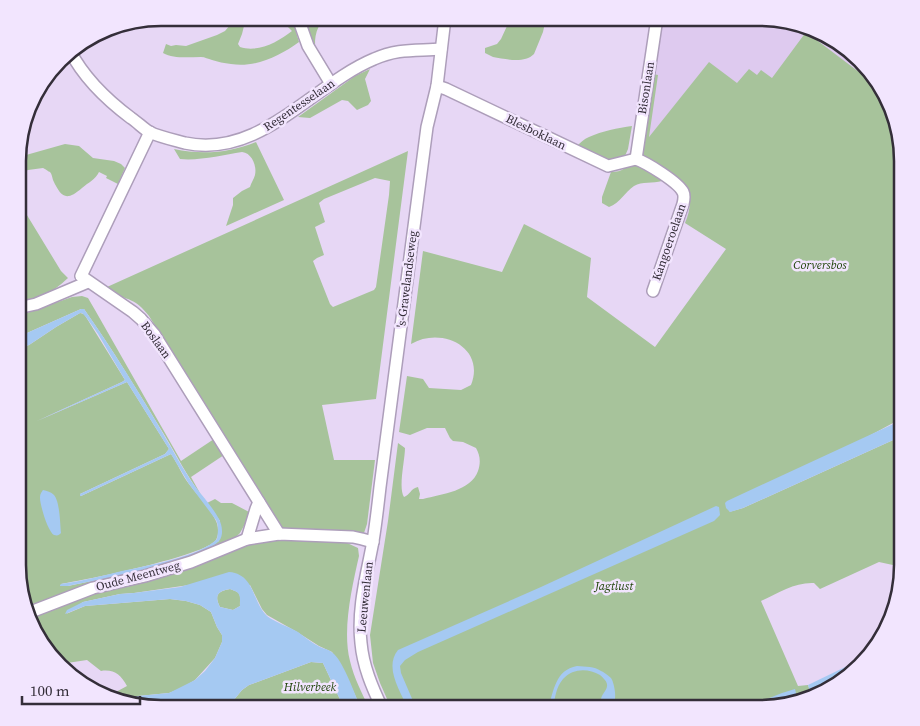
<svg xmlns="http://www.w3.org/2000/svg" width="920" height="726" viewBox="0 0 920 726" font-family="'Source Serif 4',serif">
<rect width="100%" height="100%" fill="#e7d7f5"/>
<path fill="#decaef" d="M657,18H768L814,28L854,53L864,66L727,249L685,223L679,216L684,195L645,159Z"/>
<g fill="#a7c39b" fill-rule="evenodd">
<path d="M232,18H246L242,34L238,44L240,47C258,53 278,42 292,31L286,25L283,18H292L299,42C280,56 255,68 231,64C224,63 218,62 212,60C208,59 205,57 201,57C188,57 174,59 163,53L166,44L171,46L176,45L186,46L217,35L225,31L230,25Z"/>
<path d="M302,18H324C315,30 313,41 317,56Z"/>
<path d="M514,18H546L543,32L534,54C524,64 506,59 493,57L485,53V48L497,44L501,39L507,26Z"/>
<path d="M806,32L859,72L864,66L888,98L902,161V420L893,423L729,512L743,508L902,436V567L879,562L820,589L814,583C795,582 778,593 761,601L798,686L808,685L810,691L813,690L816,696L814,697L798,701L797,699L793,700V702L759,708H391L380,683L373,663L370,635L388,521L398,443L405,448C405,460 398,488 404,497C410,495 411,488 418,487L420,494L419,499H423C442,494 471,491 478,471C481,462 480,455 476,448L463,442L453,441L450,438L445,428H427L410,435L399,432L407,376L423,379L429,388L461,390L471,385C486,347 441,326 411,344L423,251L502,272L524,224L591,258L587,297L655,347L726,249L685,223C690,212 691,202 688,190L640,156L648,73L658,75L649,137L709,62L737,83L749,69L757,75L761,70L772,78Z"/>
<path d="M370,69L365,79L371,101L368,105L357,110L348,101L342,100L310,118L298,117L355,76Z"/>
<path d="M632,126L628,149L625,156L607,161L576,147C580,143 584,139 589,137C602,131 618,128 632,126Z"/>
<path d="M256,142L284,200L226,226L233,205V198L242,191L250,187C251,183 254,179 255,175C257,166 252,153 242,152C223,155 199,161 180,159L174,149C202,155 229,153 256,142Z"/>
<path d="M65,144L79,146L93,158L114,161L121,164L125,168L118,184L106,178L107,176L99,172C95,180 89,182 82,188C66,202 61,197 53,180C52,177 52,174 50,172C49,172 44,168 43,168L28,170L19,174V157Z"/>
<path d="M408,151L376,399L322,405L334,460H375L367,524L364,533L359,535L300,531L282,528L219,430L149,316C136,299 128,299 108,293L107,287ZM375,178L390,181L389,195L376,287L374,290L333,307L330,304L313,261L317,258L324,255L315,227L325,222L319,203L324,199Z"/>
<path d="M635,162L662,181C653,184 642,181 634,186C625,192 620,203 609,207L602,203V197L611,172C616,172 621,171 625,168C629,166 630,163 635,162Z"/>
<path d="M19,202L61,271L68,278C51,294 40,298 18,305Z"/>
<path d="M82,296L88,298L95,310L181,461L214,439L224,455L191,477L201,495C187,476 177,456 165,436C139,393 113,350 84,309H81L18,337V316L72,297Z"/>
<path d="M80,313L84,314L86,317L125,380L122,382L37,421L127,382L169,449L165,454L80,494V496H81L171,454C178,464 182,475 189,484C198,496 210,508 216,521C218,525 218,529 218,533C218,535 217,538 216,540C205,556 85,580 61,584L68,586L120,575L181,560L196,554L219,541L220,521L207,503L215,499L221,503H232L251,513L240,533L235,538H278L345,542L358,548L359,556C352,587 342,630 350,661C354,678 362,693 369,708H361L345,673L332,652L319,646L297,632L267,615L262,609L250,585H189L134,593L120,594L83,602L66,614L85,606L170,599L186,601L200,605L211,612L217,627L222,635V642L215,658L195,680L182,688L169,693L138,696L123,702L118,700L114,693L127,686C121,675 114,669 101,671L87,660L67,663L61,665L35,632L31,623L18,575V557L23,559L18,546V349L29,345L56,327Z"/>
<path d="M230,589C242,593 240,594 240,606L233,610L220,607C214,595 218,591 230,589Z"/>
<path d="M311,662L323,663L344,708H215L233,701L242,690L249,685Z"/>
</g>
<g fill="#a5c9f2" fill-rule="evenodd">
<path d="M81,309H84C113,350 140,394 165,437C173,450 180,464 188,476C197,491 211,504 219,519C222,525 224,535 219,541C198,563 100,579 68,586H60V585L61,584C82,581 102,576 122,571C146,566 201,556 217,539C218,533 219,526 216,520L189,484L171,454L81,496H80V494L165,454L169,449L127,382L37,421L122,382L125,380L98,334L86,317L82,313H80L56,327L29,345L18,349V337Z"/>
<path d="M902,420V424L894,428L896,431L902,429V436L743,508L730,512L726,508L725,503L727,501Z"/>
<path d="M43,490C47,491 51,492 54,495C60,502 60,524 61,533C59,535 58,536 54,535C48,532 40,505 40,498C40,494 41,493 43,490Z"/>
<path d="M716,506L719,507L720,515L714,521L418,652L405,660L400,666L401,673L416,708H408C400,691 384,667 398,650L541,587Z"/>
<path d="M229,572C255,574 252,602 267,616C276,623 288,626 298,632C305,637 312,643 320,647C325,649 330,650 334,654C345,665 354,693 361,708H344L323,663L311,662L249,685L242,690L233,701L215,708H152L123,702L138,696L169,693L195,680L205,671L215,658L222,642V635L217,627L211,612L200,605L186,601L170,599L85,606L65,614L67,610L83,602L120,594L134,593L180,587ZM230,589C241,593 240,594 240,606L233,610L220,607C214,595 218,591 230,589Z"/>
<path d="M870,655C861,669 827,685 810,691L808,685Z"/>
<path d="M577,666C586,667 594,666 601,671C604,672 609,676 611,678C614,682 617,698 614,702C611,705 609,704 606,704L601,699C602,693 608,690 607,684C606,680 603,678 600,675C588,668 573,668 563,679C556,687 555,698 553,708H548C554,691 555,670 577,666Z"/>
<path d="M795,689L798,701L793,702L792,700C778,707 760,709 745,708L782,693Z"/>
</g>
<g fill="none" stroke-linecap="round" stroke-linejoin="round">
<defs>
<g id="minor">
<path d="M298,18L308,46L331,84"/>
<path d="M70,51C84,78 107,100 131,118C137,122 143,128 149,132C160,137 174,140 185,143C260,159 312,85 374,59C398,48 417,51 441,49"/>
<path d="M437,86L446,89L608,166L636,159"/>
<path d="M150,132L81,276L133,312L141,319L154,334L279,534"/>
<path d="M636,159C647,163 678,182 683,192C685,196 684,200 683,204L653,291"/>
<path d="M636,159L657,18"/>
<path d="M18,308L36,304L88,282"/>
<path d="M247,539L256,509L259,502"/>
<path d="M28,613L93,588L145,576L191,562L247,539L279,534L353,537L362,539L373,542"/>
<path d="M382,708C372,687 363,666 361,643C357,608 367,574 373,541C376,523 378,505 380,487L427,127L437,86L445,18"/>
</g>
</defs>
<use href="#minor" stroke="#ad9eba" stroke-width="14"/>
<use href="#minor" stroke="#fff" stroke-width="11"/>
</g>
<g text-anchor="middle" stroke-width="5" stroke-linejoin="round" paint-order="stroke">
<g font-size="12" fill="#342e39" stroke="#f2e5fe">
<text transform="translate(646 88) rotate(-81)" y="4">Bisonlaan</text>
<text transform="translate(299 105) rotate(-34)" y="4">Regentesselaan</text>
<text transform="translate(536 132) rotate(26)" y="4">Blesboklaan</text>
<text transform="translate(669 242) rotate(-71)" y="4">Kangoeroelaan</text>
<text transform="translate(407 279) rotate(-83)" y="4">'s-Gravelandseweg</text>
<text transform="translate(156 340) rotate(54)" y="4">Boslaan</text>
<text transform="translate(138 576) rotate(-15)" y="4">Oude Meentweg</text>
<text transform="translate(365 597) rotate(-84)" y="4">Leeuwenlaan</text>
</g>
<g font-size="12" font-style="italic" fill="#183f00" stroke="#f2e5fe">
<text x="820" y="269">Corversbos</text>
<text x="614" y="590">Jagtlust</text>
<text x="310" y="691">Hilverbeek</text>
</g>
</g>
<path d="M0 0H920V726H0ZM161 26H759A135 135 0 0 1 894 161V565A135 135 0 0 1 759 700H161A135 135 0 0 1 26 565V161A135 135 0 0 1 161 26Z" fill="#f2e5fe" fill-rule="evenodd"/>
<path fill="none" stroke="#342e39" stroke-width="2.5" d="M161 26H759A135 135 0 0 1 894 161V565A135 135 0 0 1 759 700H161A135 135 0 0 1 26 565V161A135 135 0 0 1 161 26Z"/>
<path d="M22 696v8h118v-8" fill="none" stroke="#342e39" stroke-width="2.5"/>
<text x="30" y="696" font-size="15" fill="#342e39" stroke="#f2e5fe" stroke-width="4" paint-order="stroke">100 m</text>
</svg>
